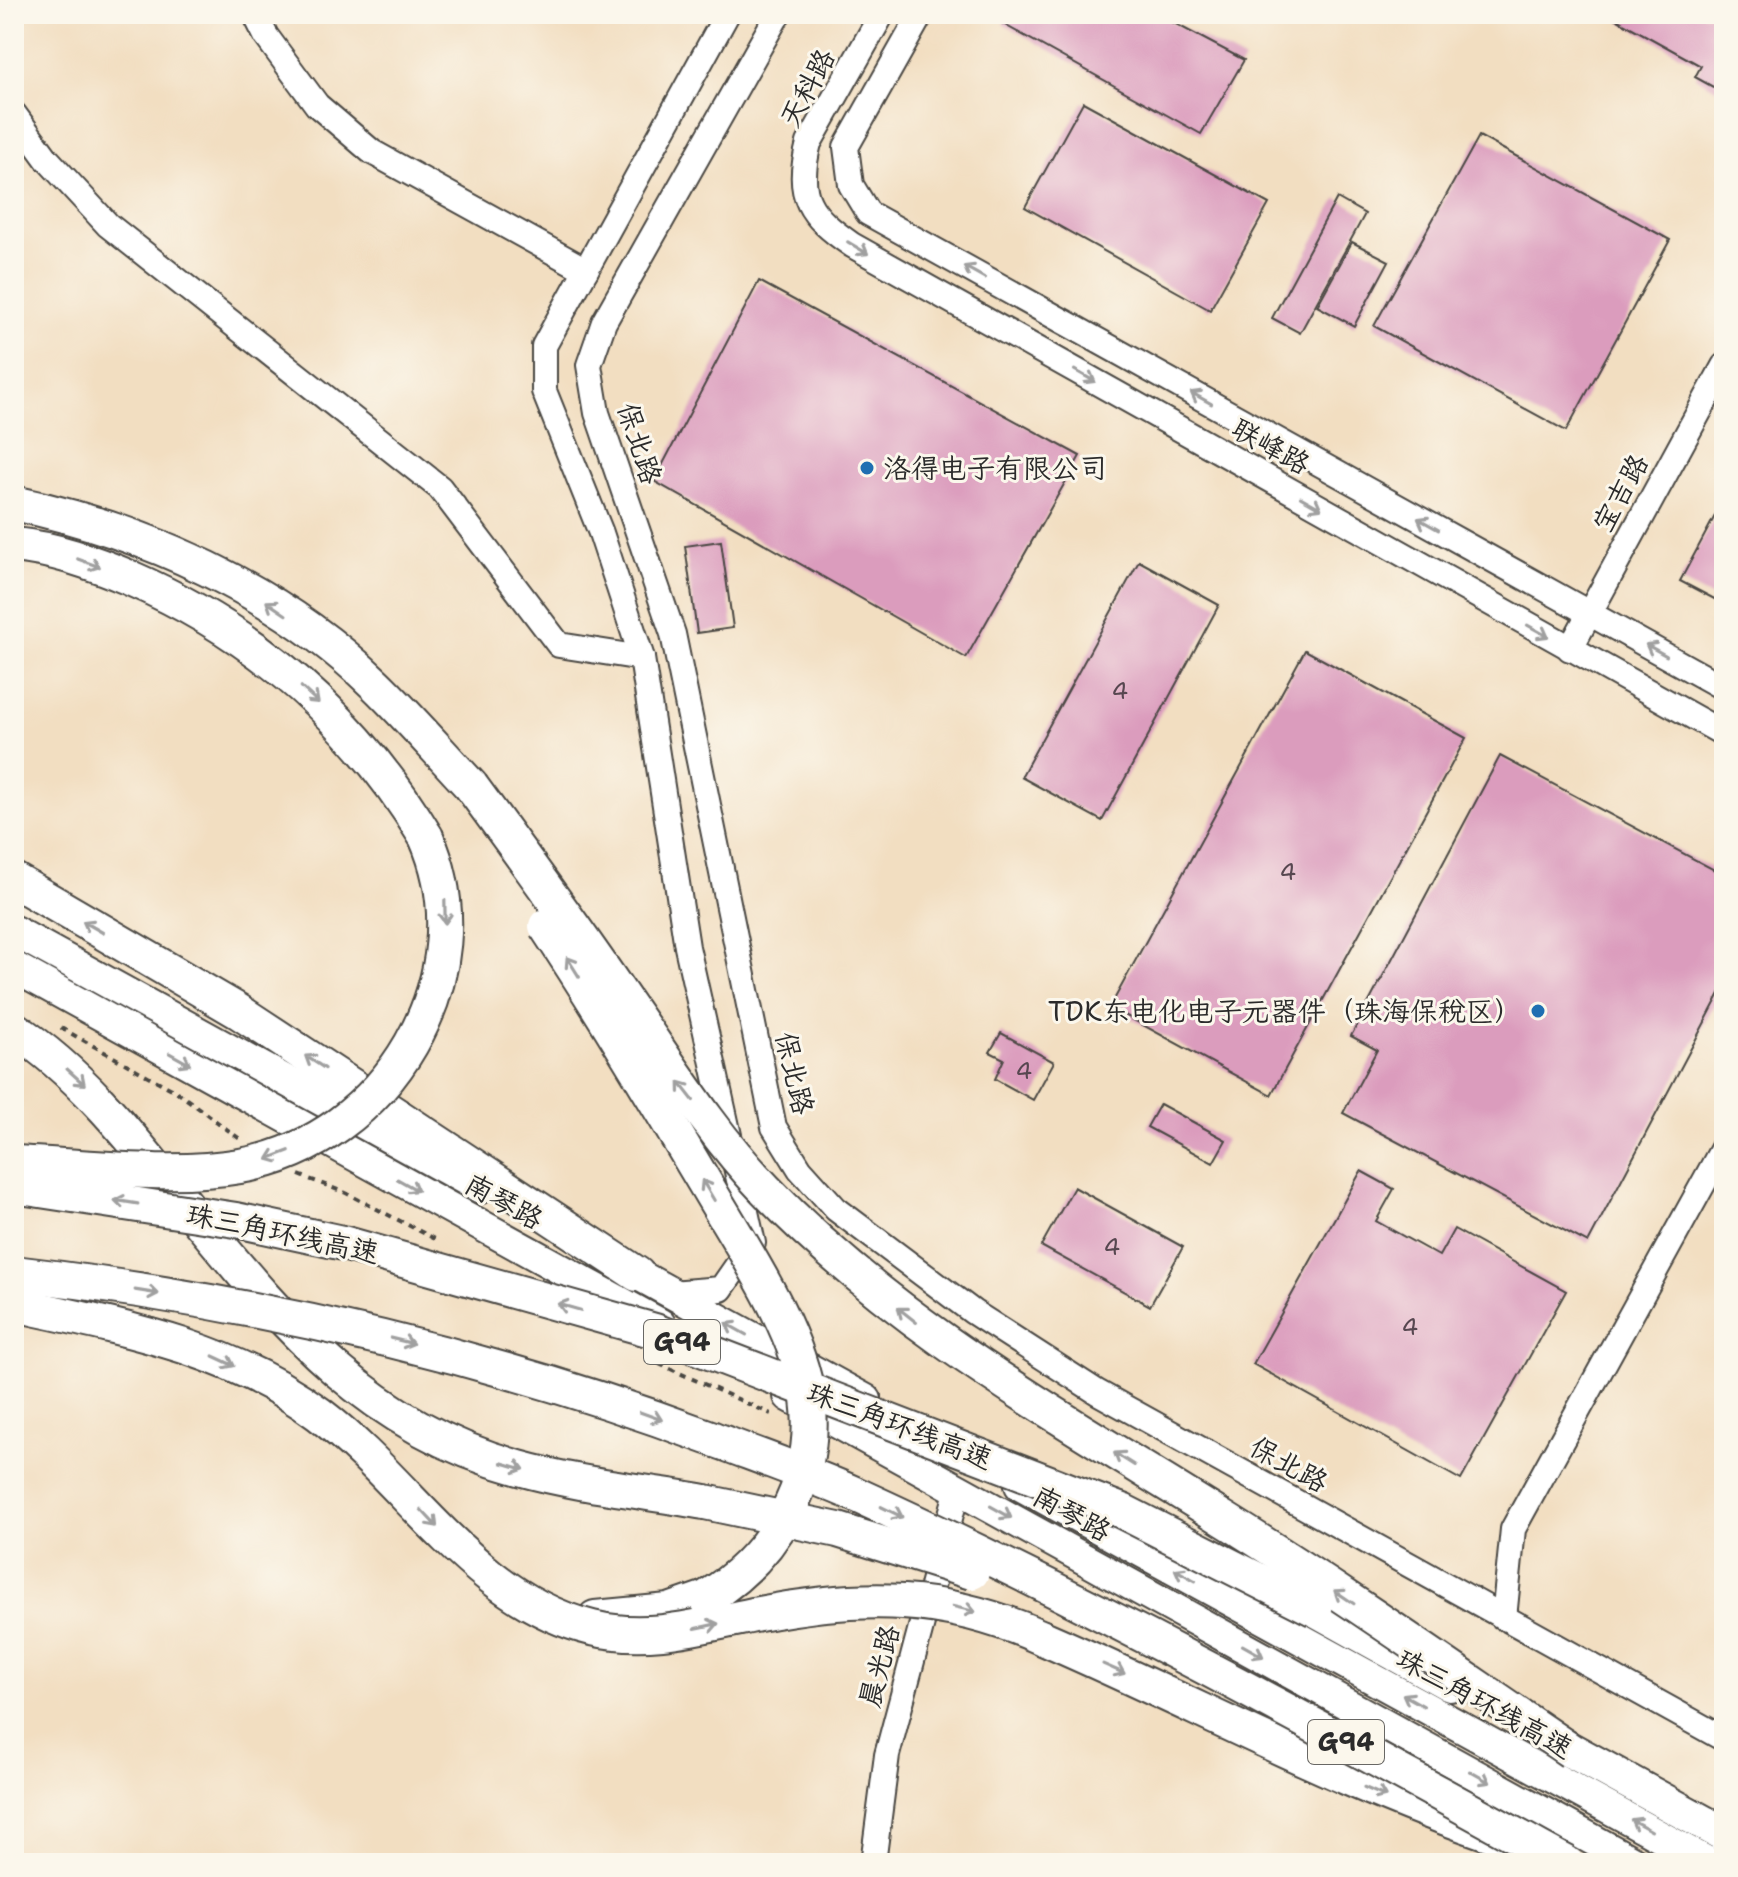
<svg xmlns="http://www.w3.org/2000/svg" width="1738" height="1877" viewBox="0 0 1738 1877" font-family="'Shantell Sans','LXGW WenKai TC',sans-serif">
<rect width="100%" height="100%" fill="#fbf7ec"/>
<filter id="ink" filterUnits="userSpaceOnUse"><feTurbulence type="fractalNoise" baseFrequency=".0125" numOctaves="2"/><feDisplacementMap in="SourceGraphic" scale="16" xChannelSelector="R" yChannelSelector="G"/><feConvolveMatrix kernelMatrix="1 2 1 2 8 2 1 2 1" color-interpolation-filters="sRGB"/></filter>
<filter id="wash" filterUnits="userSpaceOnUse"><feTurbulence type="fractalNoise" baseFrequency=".006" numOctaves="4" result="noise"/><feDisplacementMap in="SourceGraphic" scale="32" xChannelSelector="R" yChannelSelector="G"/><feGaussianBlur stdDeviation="1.8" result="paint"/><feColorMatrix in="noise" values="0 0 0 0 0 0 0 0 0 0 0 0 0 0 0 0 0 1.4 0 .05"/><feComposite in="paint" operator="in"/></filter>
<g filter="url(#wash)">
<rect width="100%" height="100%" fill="#f2dec1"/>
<g id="blocks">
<g fill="#db9cbd">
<path d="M1009,14H1157L1244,60L1201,134L1003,24Z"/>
<path d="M1607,14H1724V93L1695,77L1701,66Z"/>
<path d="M1083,102L1269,204L1210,310L1025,207Z"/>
<path d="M1479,136L1670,240L1566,431L1374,326Z"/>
<path d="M1337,198L1365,214L1300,333L1272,318Z"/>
<path d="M1352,242L1389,261L1354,326L1317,306Z"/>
<path d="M759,281L1080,456L966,658L654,481Z"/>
<path d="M1724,499V604L1680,581Z"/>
<path d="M721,541L733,628L697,633L685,546Z"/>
<path d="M1139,561L1219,605L1102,821L1021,777Z"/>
<path d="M1305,650L1466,738L1271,1095L1110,1007Z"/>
<path d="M1500,756L1724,875V986L1588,1243L1343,1113L1377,1050L1351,1036Z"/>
<path d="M1001,1033L1054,1062L1033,1100L995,1079L1004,1059L990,1052Z"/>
<path d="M1160,1104L1226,1140L1213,1163L1147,1127Z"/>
<path d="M1361,1171L1394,1189L1376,1221L1439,1256L1454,1229L1566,1291L1461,1480L1253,1364Z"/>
<path d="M1074,1187L1183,1247L1150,1306L1041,1246Z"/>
</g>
</g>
</g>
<g filter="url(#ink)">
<use href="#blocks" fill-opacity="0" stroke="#494642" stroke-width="2"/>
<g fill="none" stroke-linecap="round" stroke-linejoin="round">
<defs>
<g id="minor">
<path d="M255,14L266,36L317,105L372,152L586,270"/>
<path d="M778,14L604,322L589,365L597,413L673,634L774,1127L800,1169L836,1209L973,1312L1097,1392L1724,1739"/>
<path d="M882,14L809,143C795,197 809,215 852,245L1724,734"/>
<path d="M921,14L846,147L851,185L868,213L1724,688"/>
<path d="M14,114L47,159L108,225L440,488L559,645L642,658"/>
<path d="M1570,649L1724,366"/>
<path d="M671,1293L721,1289L753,1243L687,947L642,658L601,533L544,391V346L727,14"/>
<path d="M1504,1618L1513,1529L1724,1146"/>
<path d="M873,1863L887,1755L958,1488"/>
</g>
<g id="major">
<path d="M14,931L481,1188"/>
<path d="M14,967L660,1324"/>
<path d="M617,1263L866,1400"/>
<path d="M789,1396L1635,1863"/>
<path d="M1020,1485L1709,1863"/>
</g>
<g id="highway">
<path d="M14,503C145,531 277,589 375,684C408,716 439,752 471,786"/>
<path d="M14,545C55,549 92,562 130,578C257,633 355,719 426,837"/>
<path d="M14,880L238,1011L637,1274"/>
<path d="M14,1029C88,1078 139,1148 195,1216C290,1331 369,1426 519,1468C579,1485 643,1491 705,1502"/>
<path d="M1315,1609L1450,1684"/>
<path d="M595,1618L669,1611L706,1598"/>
<path d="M1043,1638C1196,1704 1341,1784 1500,1837"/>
<path d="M1545,1736L1724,1834"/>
</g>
</defs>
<use href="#minor" stroke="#494642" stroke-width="28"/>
<use href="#major" stroke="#494642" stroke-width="34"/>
<use href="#highway" stroke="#494642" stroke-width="38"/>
<g stroke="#494642" stroke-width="4" stroke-dasharray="6 6" stroke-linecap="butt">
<path d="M61,1028L177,1092L240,1139"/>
<path d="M299,1175L346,1193L439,1241"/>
<path d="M648,1359L771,1414"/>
</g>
<use href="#minor" stroke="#fff" stroke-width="24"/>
<use href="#major" stroke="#fff" stroke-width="30"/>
<use href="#highway" stroke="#fff" stroke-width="34"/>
<defs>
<g id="highway-bridge">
<path d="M471,786C524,858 577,930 627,1004C671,1067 712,1134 765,1189C898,1328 1063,1418 1224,1519C1342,1592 1456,1673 1571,1751"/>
<path d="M546,926C603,1012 656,1101 709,1190C744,1250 798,1329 808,1399C819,1480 774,1557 706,1598"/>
<path d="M14,1163C85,1166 170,1178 240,1166C387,1142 487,975 426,837"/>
<path d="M14,1186L236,1220L343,1243L655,1331L1122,1511L1315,1609"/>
<path d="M14,1273C254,1301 482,1353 708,1437C758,1456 808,1473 857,1495C1100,1606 1333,1735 1566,1863"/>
<path d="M14,1304C120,1327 230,1347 319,1414C410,1483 474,1599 592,1628C649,1642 703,1625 759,1614C862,1594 946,1594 1043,1638"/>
<path d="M705,1502L838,1530L972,1572"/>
</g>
</defs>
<use href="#highway-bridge" stroke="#494642" stroke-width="38" stroke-linecap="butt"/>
<use href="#highway-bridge" stroke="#fff" stroke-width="34"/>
</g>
<defs><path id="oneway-shaft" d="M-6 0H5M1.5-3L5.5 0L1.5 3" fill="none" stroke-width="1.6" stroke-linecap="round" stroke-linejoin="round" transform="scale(2)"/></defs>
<g stroke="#a0a0a0">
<use href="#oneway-shaft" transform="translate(858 248) rotate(31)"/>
<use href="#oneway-shaft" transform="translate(974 272) rotate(-151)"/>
<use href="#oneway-shaft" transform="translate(1085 376) rotate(29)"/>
<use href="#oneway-shaft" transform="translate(1201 398) rotate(-151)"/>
<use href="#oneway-shaft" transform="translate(1311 503) rotate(29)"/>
<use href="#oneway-shaft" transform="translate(1428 524) rotate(-151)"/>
<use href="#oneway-shaft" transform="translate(89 563) rotate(20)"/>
<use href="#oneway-shaft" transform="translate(276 608) rotate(-146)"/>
<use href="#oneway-shaft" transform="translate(1538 631) rotate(29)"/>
<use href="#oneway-shaft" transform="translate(1656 650) rotate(-151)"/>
<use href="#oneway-shaft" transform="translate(310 695) rotate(43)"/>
<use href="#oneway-shaft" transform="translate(445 912) rotate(89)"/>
<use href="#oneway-shaft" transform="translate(93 927) rotate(-150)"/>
<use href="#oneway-shaft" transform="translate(573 967) rotate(-122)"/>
<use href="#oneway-shaft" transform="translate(180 1059) rotate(29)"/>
<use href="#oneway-shaft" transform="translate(315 1062) rotate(-147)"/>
<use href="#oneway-shaft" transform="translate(76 1077) rotate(42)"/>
<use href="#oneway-shaft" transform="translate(686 1091) rotate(-128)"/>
<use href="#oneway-shaft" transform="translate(278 1155) rotate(159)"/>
<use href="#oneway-shaft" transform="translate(408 1185) rotate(29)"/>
<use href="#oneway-shaft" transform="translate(708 1190) rotate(-121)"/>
<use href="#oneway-shaft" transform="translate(126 1202) rotate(-171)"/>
<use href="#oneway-shaft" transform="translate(147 1292) rotate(9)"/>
<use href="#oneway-shaft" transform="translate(569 1307) rotate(-164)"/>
<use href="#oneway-shaft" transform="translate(907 1315) rotate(-142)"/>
<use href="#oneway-shaft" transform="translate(736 1329) rotate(-151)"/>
<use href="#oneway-shaft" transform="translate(402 1341) rotate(14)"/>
<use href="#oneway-shaft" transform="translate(224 1361) rotate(25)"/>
<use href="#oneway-shaft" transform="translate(651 1416) rotate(20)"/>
<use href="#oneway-shaft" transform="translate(1124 1459) rotate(-148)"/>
<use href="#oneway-shaft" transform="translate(513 1466) rotate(16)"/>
<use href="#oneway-shaft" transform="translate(892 1512) rotate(26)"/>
<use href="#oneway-shaft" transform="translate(1001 1512) rotate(29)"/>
<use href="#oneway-shaft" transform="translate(429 1518) rotate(47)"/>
<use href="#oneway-shaft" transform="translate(1185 1575) rotate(-151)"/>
<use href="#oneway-shaft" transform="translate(1344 1597) rotate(-146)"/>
<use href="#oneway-shaft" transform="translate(964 1609) rotate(13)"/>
<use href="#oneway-shaft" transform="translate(707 1626) rotate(-12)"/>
<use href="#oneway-shaft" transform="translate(1253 1651) rotate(29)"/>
<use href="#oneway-shaft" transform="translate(1114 1669) rotate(24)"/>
<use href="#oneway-shaft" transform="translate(1413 1700) rotate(-151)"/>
<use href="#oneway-shaft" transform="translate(1480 1777) rotate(29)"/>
<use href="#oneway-shaft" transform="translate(1375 1792) rotate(23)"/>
<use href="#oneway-shaft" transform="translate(1641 1825) rotate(-151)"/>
</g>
</g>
<g fill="#1f6fb2" stroke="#fbf7ec" stroke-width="3">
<circle cx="867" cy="468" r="8"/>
<circle cx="1538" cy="1011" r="8"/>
</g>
<g text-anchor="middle" stroke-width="6" stroke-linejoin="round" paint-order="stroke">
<g font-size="24" fill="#574750">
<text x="1120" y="699">4</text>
<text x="1288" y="880">4</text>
<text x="1024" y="1079">4</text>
<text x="1112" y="1255">4</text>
<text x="1410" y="1335">4</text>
</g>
<g fill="#fbf7ec" stroke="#696865" stroke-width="2">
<rect x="644" y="1320" width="76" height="44" rx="6"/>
<rect x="1308" y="1720" width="76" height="44" rx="6"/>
</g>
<g font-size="26" font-weight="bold" fill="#2b2b2b">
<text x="682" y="1351">G94</text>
<text x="1346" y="1751">G94</text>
</g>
<g font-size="28" fill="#2b2b2b" stroke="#fbf7ec">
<text transform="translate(807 88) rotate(-62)" y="10">天科路</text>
<text transform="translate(640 443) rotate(72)" y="10">保北路</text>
<text transform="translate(1271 446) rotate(29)" y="10">联峰路</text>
<text transform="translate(1620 493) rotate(-61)" y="10">宝吉路</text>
<text transform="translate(795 1073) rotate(77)" y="10">保北路</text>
<text transform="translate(504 1201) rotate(29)" y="10">南琴路</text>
<text transform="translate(283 1233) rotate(12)" y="10">珠三角环线高速</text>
<text transform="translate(900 1425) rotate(21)" y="10">珠三角环线高速</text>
<text transform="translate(1289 1464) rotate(29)" y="10">保北路</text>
<text transform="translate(1072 1513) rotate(29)" y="10">南琴路</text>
<text transform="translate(879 1666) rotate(-75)" y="10">晨光路</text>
<text transform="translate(1485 1703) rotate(29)" y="10">珠三角环线高速</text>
</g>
<g font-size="28" fill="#2b2b2b" stroke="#fbf7ec" text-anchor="start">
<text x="883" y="478">洛得电子有限公司</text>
<text x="1522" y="1021" text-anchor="end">TDK东电化电子元器件（珠海保税区）</text>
</g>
</g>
<rect width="1738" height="1877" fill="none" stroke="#fbf7ec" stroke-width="48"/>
</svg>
